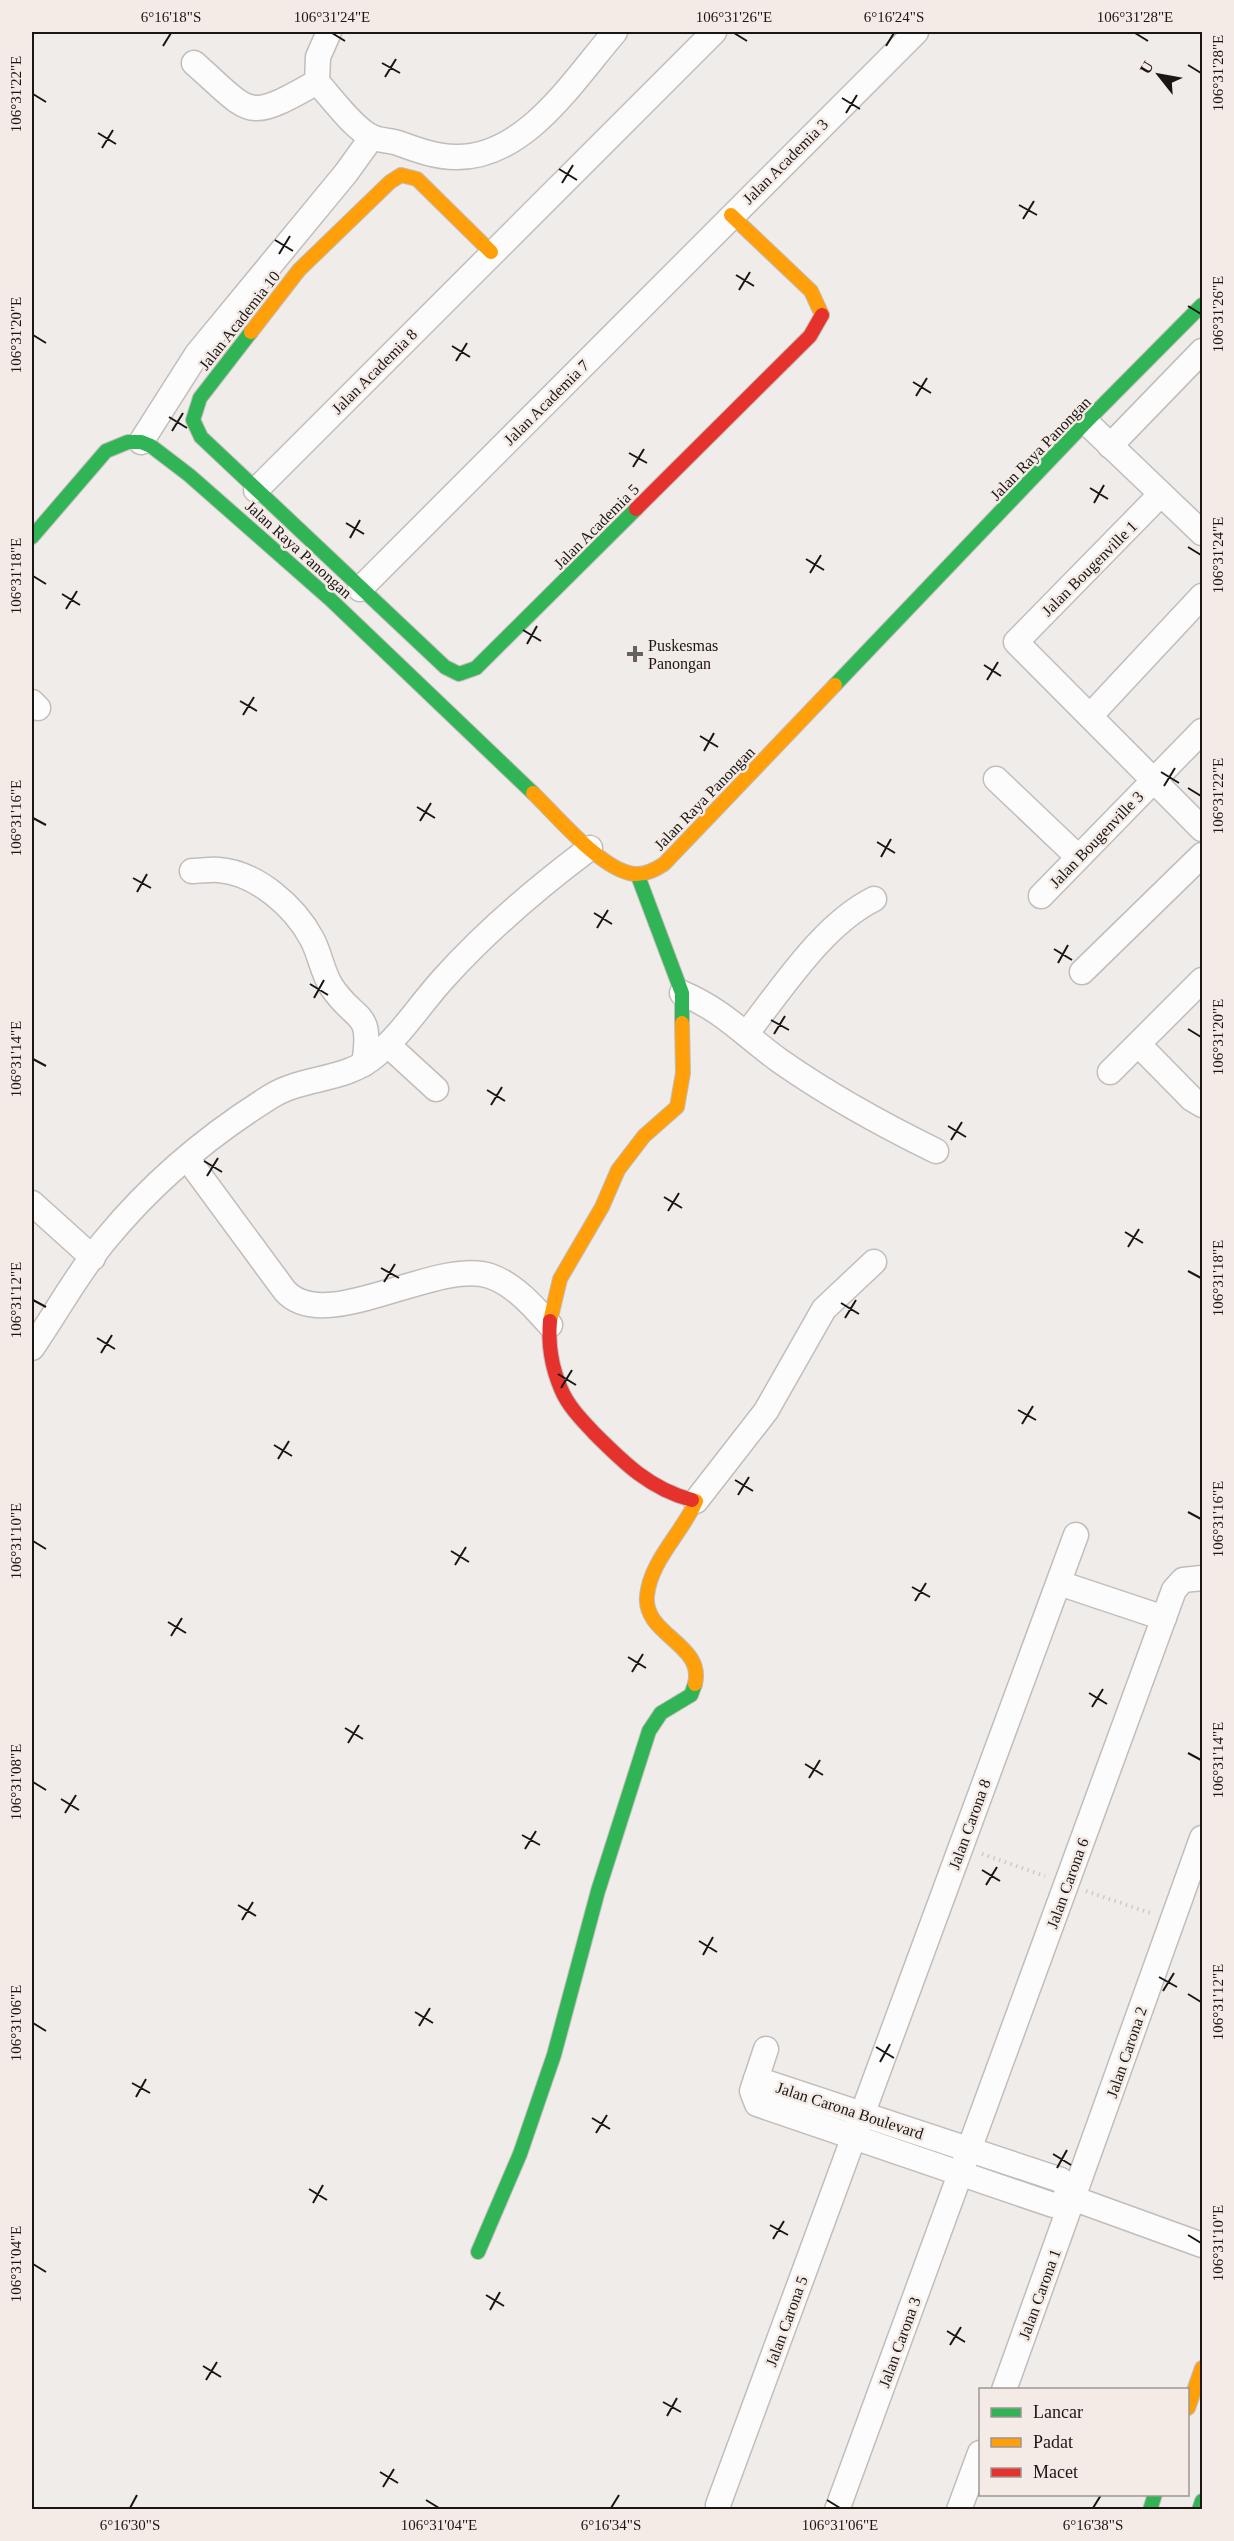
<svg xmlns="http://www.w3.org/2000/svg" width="1234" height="2541" viewBox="0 0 1234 2541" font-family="'Times New Roman',serif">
<rect width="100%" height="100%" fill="#f0ecea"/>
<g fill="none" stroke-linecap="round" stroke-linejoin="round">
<defs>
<g id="street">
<path d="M329,32L318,57L317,82C331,97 354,129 372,137C380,141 390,140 398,143C417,150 436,157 456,157C526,158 574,79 615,32"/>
<path d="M194,63C253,115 245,123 317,82"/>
<path d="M1086,422L1202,533"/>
<path d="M141,442L197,354L346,173L372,137"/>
<path d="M1110,446L1202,351"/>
<path d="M256,490L714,32"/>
<path d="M1161,494L1016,642L1202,829"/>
<path d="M360,589L916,32"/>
<path d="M32,702L38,708"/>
<path d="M1090,716L1202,596"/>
<path d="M996,779L1078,857"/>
<path d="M192,871C201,871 210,869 219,870C257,873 295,907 312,939C320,954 322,971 331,986C356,1024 373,1008 364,1064"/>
<path d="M1041,896L1202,731"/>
<path d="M1082,972L1202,855"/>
<path d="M682,993C724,1011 744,1035 780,1061C830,1096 881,1124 936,1151"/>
<path d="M746,1034C782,989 822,925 874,899"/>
<path d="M388,1045L436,1089"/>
<path d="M1139,1045L1192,1099L1202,1105"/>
<path d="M1110,1072L1202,980"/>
<path d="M187,1158L285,1291C325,1336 436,1258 490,1276C514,1284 534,1307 550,1325"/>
<path d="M32,1203L93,1258"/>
<path d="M32,1348C57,1312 78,1272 106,1239C152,1183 209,1135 270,1097C303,1076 344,1082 375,1056C402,1034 421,1003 444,978C488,929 538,887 590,848"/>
<path d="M696,1501L766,1411L824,1309L874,1262"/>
<path d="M1059,1583L1164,1618"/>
<path d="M766,2049L752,2091L757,2104L1053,2205L1075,2199"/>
<path d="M756,2079L1061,2180L1075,2199L1202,2245"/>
<path d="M1004,2390L1202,1838"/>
<path d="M719,2510L718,2505L1076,1535"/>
<path d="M837,2510L1174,1590L1183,1580L1202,1578"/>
<path d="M959,2510L980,2453"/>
</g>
<g id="fast">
<path d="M251,332L200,398L193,420L201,437L445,667L459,674L476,668L636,509"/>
<path d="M32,537L106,451L128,442H141L151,446L189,475L330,599L533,793"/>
<path d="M835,685L1086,422L1202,305"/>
<path d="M638,876L682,993V1023"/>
<path d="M478,2252L520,2154L554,2055L598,1891L649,1731L661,1713L691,1695L695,1684"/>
<path d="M1150,2510L1155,2494"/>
<path d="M1199,2510L1202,2501"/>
</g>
<g id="slow">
<path d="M731,215L811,291L822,315"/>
<path d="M251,332L299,270L390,182L401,175L417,179L491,252"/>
<path d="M533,793C556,815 601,870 634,874C645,875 655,870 664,864L835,685"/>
<path d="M550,1321L560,1279L602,1207L618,1170L644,1136L677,1107L683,1073L682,1023"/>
<path d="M692,1500L696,1501C683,1532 650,1561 647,1596C643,1635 705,1644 695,1684"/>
<path d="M1188,2408L1202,2368"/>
</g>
<g id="jam">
<path d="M636,509L810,336L822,315"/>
<path d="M550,1321C548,1343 552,1368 561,1389C568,1406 581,1419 594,1433C624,1463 650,1489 692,1500"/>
</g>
</defs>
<use href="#street" stroke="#c1bdbb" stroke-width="27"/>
<use href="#fast" stroke="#c1bdbb" stroke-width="16"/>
<use href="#slow" stroke="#c1bdbb" stroke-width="16"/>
<use href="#jam" stroke="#c1bdbb" stroke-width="16"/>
<g stroke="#cdcbca" stroke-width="4" stroke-dasharray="1.5 4.5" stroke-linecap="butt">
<path d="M982,1854L1045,1876"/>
<path d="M1086,1891L1153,1914"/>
</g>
<use href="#street" stroke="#fdfcfc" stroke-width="24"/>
<use href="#fast" stroke="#30b455" stroke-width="14"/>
<use href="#slow" stroke="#ff9f0a" stroke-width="14"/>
<use href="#jam" stroke="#e5322d" stroke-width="14"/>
</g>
<path fill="none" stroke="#191614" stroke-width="2" d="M332,33L345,41M734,33L747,41M1135,33L1148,41M163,46L171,33M886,46L894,33M382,63L400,73M1188,65L1201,73M385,77L396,59M33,94L46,102M842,98L860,109M846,113L857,95M98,133L116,144M102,148L113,130M559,169L577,180M562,183L573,165M1019,205L1037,215M1023,219L1034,201M275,240L293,251M279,254L290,236M736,275L754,286M739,290L750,272M1188,306L1201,314M33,335L46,343M452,346L470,357M456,361L467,343M913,382L931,393M916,396L927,378M169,417L187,428M172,431L183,413M629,453L647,463M633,467L644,449M1090,488L1108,499M1094,503L1104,485M346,523L364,534M350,538L360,520M1188,547L1201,555M806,559L824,570M810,573L821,555M33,576L46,584M62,594L80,605M66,609L77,591M523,630L541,641M527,644L537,626M984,665L1001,676M987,680L998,662M240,701L257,711M243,715L254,697M700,736L718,747M704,751L714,733M1161,772L1179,783M1164,786L1175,768M1188,788L1201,796M417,807L435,818M33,818L46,825M420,821L431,803M877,842L895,853M881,857L891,839M133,878L151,888M137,892L147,874M594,913L612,924M597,928L608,910M1054,949L1072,960M1058,963L1068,945M310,984L328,995M314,998L324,980M771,1020L789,1030M1188,1029L1201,1037M774,1034L785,1016M33,1059L46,1066M487,1090L505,1101M491,1105L502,1087M948,1126L966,1137M951,1140L962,1122M204,1161L222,1172M207,1176L218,1158M664,1197L682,1208M668,1211L679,1193M1125,1232L1143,1243M1128,1247L1139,1229M381,1268L399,1278M1188,1271L1201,1278M384,1282L395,1264M33,1300L46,1307M841,1303L859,1314M845,1318L856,1300M97,1338L115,1349M101,1353L112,1335M558,1374L576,1385M561,1388L572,1370M1018,1410L1036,1420M1022,1424L1033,1406M274,1445L292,1456M278,1459L289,1441M735,1480L753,1491M738,1495L749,1477M1188,1512L1201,1519M33,1541L46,1549M451,1551L469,1562M455,1565L466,1547M912,1587L930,1597M915,1601L926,1583M168,1622L186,1633M171,1636L182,1618M628,1657L646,1668M632,1672L643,1654M1089,1693L1107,1704M1092,1707L1103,1689M345,1728L363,1739M348,1743L359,1725M1188,1753L1201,1760M805,1764L823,1775M809,1778L820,1760M33,1782L46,1790M61,1799L79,1810M65,1813L76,1795M522,1835L540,1845M525,1849L536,1831M982,1870L1000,1881M986,1885L997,1867M238,1905L256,1916M242,1920L253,1902M699,1941L717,1952M703,1955L713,1937M1159,1977L1177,1987M1163,1991L1174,1973M1188,1994L1201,2002M415,2012L433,2023M33,2023L46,2031M419,2026L430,2008M876,2047L894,2058M880,2062L890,2044M132,2083L150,2093M136,2097L146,2079M592,2118L610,2129M596,2133L607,2115M1053,2154L1071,2165M1057,2168L1067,2150M309,2189L327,2200M313,2203L323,2185M770,2225L788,2235M1188,2235L1201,2243M773,2239L784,2221M33,2264L46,2272M486,2295L504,2306M490,2310L500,2292M947,2331L965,2342M950,2345L961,2327M203,2366L221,2377M206,2380L217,2362M663,2402L681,2412M667,2416L677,2398M380,2472L398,2483M383,2487L394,2469M426,2500L439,2508M827,2500L840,2508M130,2508L137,2495M611,2508L619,2495M1093,2508L1101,2495"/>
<path fill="#64615f" stroke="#f4ebe6" stroke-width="2" d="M632 645h6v6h6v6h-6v6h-6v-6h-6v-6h6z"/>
<g text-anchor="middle" stroke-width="5" stroke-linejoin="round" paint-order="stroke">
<g font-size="16" fill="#191614" stroke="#f4ebe6">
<text transform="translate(785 161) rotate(-45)" y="6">Jalan Academia 3</text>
<text transform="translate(239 320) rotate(-52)" y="6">Jalan Academia 10</text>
<text transform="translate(374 371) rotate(-45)" y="6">Jalan Academia 8</text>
<text transform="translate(546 402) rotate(-45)" y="6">Jalan Academia 7</text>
<text transform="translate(1040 448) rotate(-46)" y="6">Jalan Raya Panongan</text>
<text transform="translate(596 526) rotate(-45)" y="6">Jalan Academia 5</text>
<text transform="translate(299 549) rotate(42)" y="6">Jalan Raya Panongan</text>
<text transform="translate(1089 568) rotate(-45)" y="6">Jalan Bougenville 1</text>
<text transform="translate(704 798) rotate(-46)" y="6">Jalan Raya Panongan</text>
<text transform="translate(1096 839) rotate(-46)" y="6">Jalan Bougenville 3</text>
<text transform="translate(969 1824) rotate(-70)" y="6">Jalan Carona 8</text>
<text transform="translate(1067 1883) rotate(-70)" y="6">Jalan Carona 6</text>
<text transform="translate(1126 2052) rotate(-71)" y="6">Jalan Carona 2</text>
<text transform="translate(850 2110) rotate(18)" y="6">Jalan Carona Boulevard</text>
<text transform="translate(1039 2294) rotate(-70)" y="6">Jalan Carona 1</text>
<text transform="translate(786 2321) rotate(-70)" y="6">Jalan Carona 5</text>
<text transform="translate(899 2342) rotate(-70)" y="6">Jalan Carona 3</text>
</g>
<g font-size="16" fill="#191614" stroke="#f4ebe6" text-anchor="start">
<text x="648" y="651">Puskesmas<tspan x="648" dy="18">Panongan</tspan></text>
</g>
</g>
<rect width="1234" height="2541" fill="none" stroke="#f4ebe6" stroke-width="66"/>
<rect x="979" y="2388" width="210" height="108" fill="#f4ebe6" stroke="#9c9692" stroke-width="1.5"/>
<rect x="991" y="2408" width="30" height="9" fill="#30b455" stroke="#9c9692" stroke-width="1.5"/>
<text x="1033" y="2418" font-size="18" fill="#191614">Lancar</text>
<rect x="991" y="2438" width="30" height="9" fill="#ff9f0a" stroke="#9c9692" stroke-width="1.5"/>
<text x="1033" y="2448" font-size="18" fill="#191614">Padat</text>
<rect x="991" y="2468" width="30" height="9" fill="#e5322d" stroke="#9c9692" stroke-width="1.5"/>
<text x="1033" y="2478" font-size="18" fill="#191614">Macet</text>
<g transform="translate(1159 75) rotate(301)" stroke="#f4ebe6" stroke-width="4.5" paint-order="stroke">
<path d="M0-4.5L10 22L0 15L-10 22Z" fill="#191614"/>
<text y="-9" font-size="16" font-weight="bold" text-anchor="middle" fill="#191614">U</text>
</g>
<rect x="33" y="33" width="1168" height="2475" fill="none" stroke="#191614" stroke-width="2"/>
<g font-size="15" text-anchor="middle" fill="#191614">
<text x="171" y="22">6°16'18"S</text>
<text x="332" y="22">106°31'24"E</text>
<text x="734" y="22">106°31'26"E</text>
<text x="894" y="22">6°16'24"S</text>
<text x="1135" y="22">106°31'28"E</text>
<text transform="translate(1218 73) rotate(-90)" y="5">106°31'28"E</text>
<text transform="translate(16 94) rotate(-90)" y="5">106°31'22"E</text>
<text transform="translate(1218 314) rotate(-90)" y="5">106°31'26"E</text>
<text transform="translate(16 335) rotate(-90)" y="5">106°31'20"E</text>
<text transform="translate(1218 555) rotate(-90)" y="5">106°31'24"E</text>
<text transform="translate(16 576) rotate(-90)" y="5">106°31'18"E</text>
<text transform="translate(1218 796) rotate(-90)" y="5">106°31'22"E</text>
<text transform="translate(16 818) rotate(-90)" y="5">106°31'16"E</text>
<text transform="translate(1218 1037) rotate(-90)" y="5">106°31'20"E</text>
<text transform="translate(16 1059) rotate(-90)" y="5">106°31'14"E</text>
<text transform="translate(1218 1278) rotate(-90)" y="5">106°31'18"E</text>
<text transform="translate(16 1300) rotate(-90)" y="5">106°31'12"E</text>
<text transform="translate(1218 1519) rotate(-90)" y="5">106°31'16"E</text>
<text transform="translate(16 1541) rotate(-90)" y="5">106°31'10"E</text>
<text transform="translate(1218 1760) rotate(-90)" y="5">106°31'14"E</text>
<text transform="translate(16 1782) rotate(-90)" y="5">106°31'08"E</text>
<text transform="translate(1218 2002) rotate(-90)" y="5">106°31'12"E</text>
<text transform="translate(16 2023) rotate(-90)" y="5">106°31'06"E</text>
<text transform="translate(1218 2243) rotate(-90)" y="5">106°31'10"E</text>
<text transform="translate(16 2264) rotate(-90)" y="5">106°31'04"E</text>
<text x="130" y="2530">6°16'30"S</text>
<text x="439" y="2530">106°31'04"E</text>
<text x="611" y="2530">6°16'34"S</text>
<text x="840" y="2530">106°31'06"E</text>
<text x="1093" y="2530">6°16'38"S</text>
</g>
</svg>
